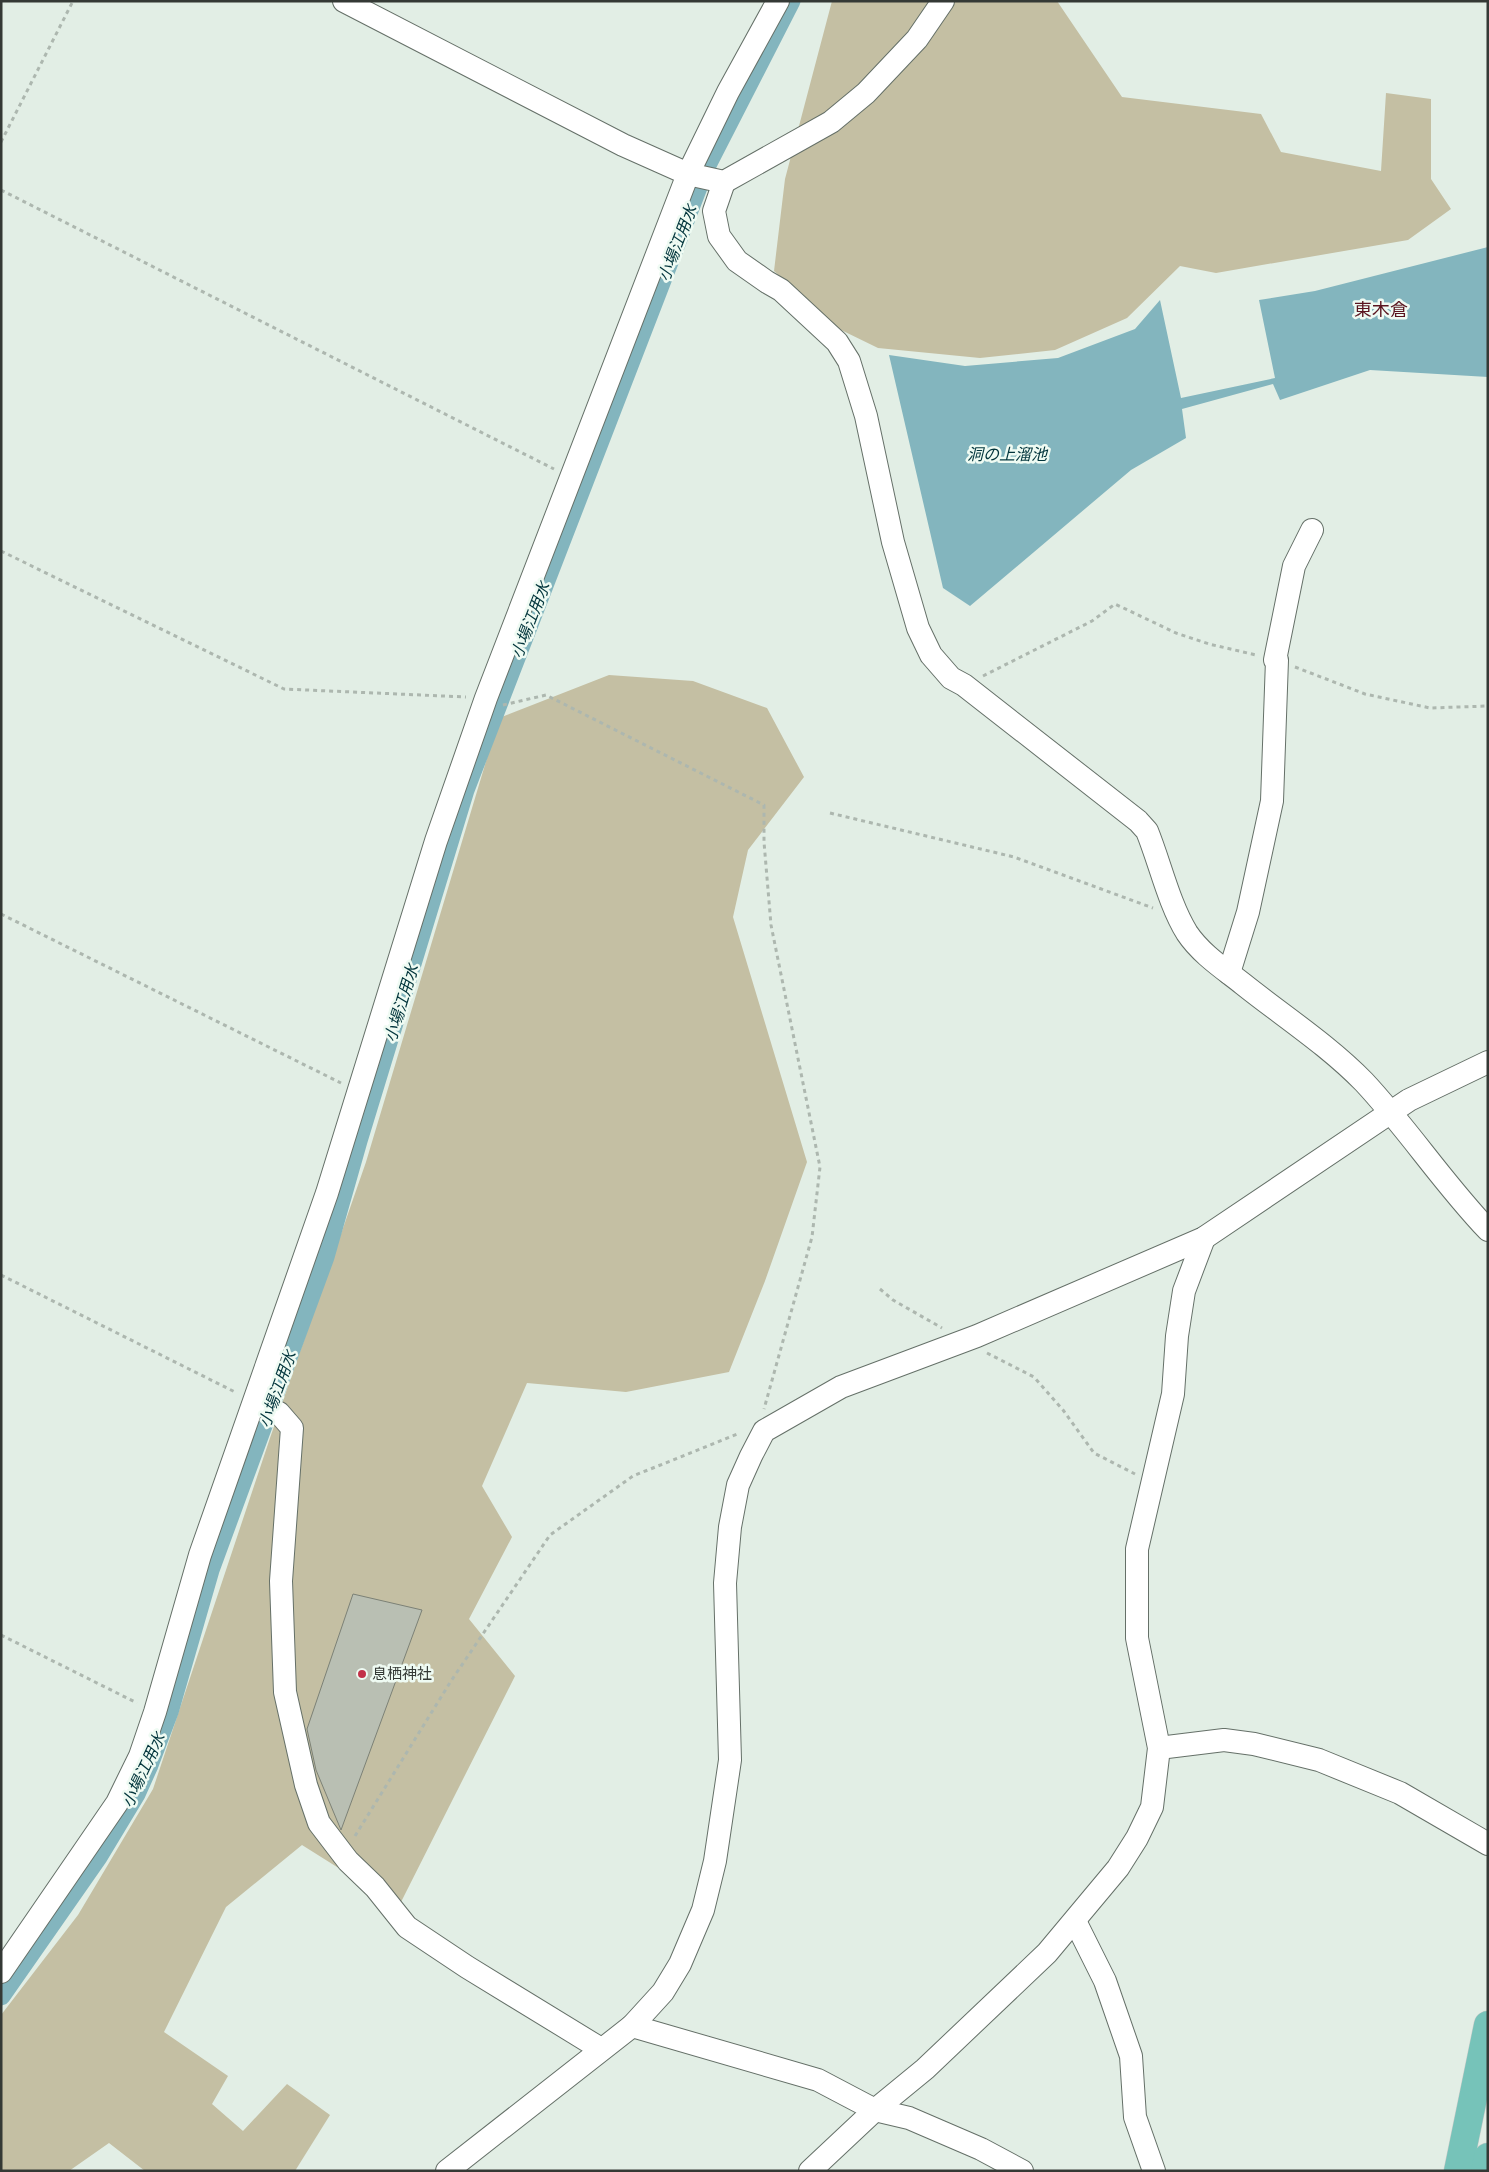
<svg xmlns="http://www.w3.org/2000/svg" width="1489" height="2172" viewBox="0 0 1489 2172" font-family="Cabin,'Noto Sans JP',sans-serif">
<rect width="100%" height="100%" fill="#e2eee5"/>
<g fill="#c4bfa3">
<path d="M832,1H1057L1122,97L1261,114L1281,152L1381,171L1386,93L1431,99V179L1451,209L1408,240L1216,273L1180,266L1127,318L1055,350L980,358L878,348L837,328L774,271L785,179Z"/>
<path d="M609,675L693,681L767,708L804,777L748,850L733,917L807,1162L765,1281L729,1372L626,1392L527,1383L482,1486L512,1537L469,1619L515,1676L399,1906L302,1845L226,1907L164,2032L228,2076L212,2104L243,2131L287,2084L330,2115L295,2171H145L109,2143L69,2171H1V2015L78,1915L153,1789L270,1438L366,1162L499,718Z"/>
</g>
<path fill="#83b5be" d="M1488,247V377L1370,370L1280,400L1273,384L1182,409L1186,438L1131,470L970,606L943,588L889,355L965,366L1058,358L1135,329L1160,300L1181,398L1275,378L1259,300L1315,291Z"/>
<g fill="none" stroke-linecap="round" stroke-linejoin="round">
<path stroke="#83b5be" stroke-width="19" d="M1,1996L98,1857L136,1794L149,1765L169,1712L210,1570L325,1257L358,1141L465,790L705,169L791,1"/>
</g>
<path fill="#b9bfb3" stroke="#7c8176" d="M353,1594L422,1610L341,1830L316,1770L307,1729Z"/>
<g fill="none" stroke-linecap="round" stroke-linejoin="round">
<defs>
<g id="minor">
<path d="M344,1L623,145L688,174L724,182L831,122L866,93L917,39L943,1"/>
<path d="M724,182L714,211L719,236L737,261L767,282L781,290L837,342L849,361L866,416L893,542L918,628L931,655L951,678L964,685L1138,821L1147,831C1160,863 1169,904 1187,933C1201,954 1224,969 1243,984C1283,1016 1328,1045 1364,1082C1408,1129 1443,1183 1488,1230"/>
<path d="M1229,973L1248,912L1272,801L1277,660H1275L1294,566L1312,530"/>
<path d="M255,1402L279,1413L292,1428L281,1581L285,1692L306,1785L319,1823L348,1861L375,1887L407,1927L467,1967L601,2049"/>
<path d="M1159,1748L1224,1740L1254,1744L1319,1760L1400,1793L1488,1844"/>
<path d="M1075,1921L1105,1981L1131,2056L1135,2117L1154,2171"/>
<path d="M1,1972L117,1803L140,1756L155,1712L200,1555L327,1193L436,841L486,698L688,174L728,92L778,1"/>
<path d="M632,2026L818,2080L875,2110L909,2118L981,2149L1022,2171"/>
<path d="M447,2171L632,2026L663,1992L680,1964L703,1910L715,1861L730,1760L725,1583L730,1527L738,1485L751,1456L764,1431L841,1387L977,1336L1204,1238L1409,1100L1488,1062"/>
<path d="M810,2171L875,2110L925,2069L1047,1953L1118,1868L1137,1838L1152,1807L1159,1748L1137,1638V1549L1173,1394L1177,1336L1184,1291L1204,1238"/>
</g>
<g id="major">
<path d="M1458,2171L1488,2025"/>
<path d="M1485,2171L1488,2157"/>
</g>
</defs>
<use href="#minor" stroke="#657068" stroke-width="24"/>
<use href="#major" stroke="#caccca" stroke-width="29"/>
<g stroke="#adb7af" stroke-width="3" stroke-dasharray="4 4" stroke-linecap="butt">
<path d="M1,142L73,1"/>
<path d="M1,190L554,469"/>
<path d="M1,551L284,689L466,697"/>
<path d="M1295,667L1365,694L1430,708L1488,706"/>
<path d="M983,676L1092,621L1115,604L1176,633L1209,644L1256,655"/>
<path d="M503,705L546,695L764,805V842L771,925L820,1167L812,1237L764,1409"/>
<path d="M830,813L1014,857L1153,908"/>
<path d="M1,914L341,1083"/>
<path d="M1,1275L237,1393"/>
<path d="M880,1289L893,1300L942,1328"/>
<path d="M987,1353L1034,1377L1063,1410L1094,1453L1135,1474"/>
<path d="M1,1635L137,1703"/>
<path d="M355,1836L451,1681L550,1535L633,1476L740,1433"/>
</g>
<use href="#minor" stroke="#fff" stroke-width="22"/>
<use href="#major" stroke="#76c3b9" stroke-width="28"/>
</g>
<circle fill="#c23149" stroke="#effbf3" stroke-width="2" cx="362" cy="1674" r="5"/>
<g text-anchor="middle" stroke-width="5" stroke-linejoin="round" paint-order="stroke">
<g font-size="15" fill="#343935" stroke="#effbf3" text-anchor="start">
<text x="372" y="1679">息栖神社</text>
</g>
<g font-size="16" font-style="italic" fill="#01343b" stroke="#effbf3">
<text transform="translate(677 243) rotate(-69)" y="6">小場江用水</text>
<text x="1007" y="460">洞の上溜池</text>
<text transform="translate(530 620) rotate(-69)" y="6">小場江用水</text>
<text transform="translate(401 1003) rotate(-73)" y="6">小場江用水</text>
<text transform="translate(277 1389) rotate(-70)" y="6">小場江用水</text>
<text transform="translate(143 1770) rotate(-65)" y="6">小場江用水</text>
</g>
<g font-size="18" fill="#5a151f" stroke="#effbf3">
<text x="1381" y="316">東木倉</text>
</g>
</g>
<rect width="1489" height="2172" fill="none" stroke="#343935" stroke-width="5"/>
</svg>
